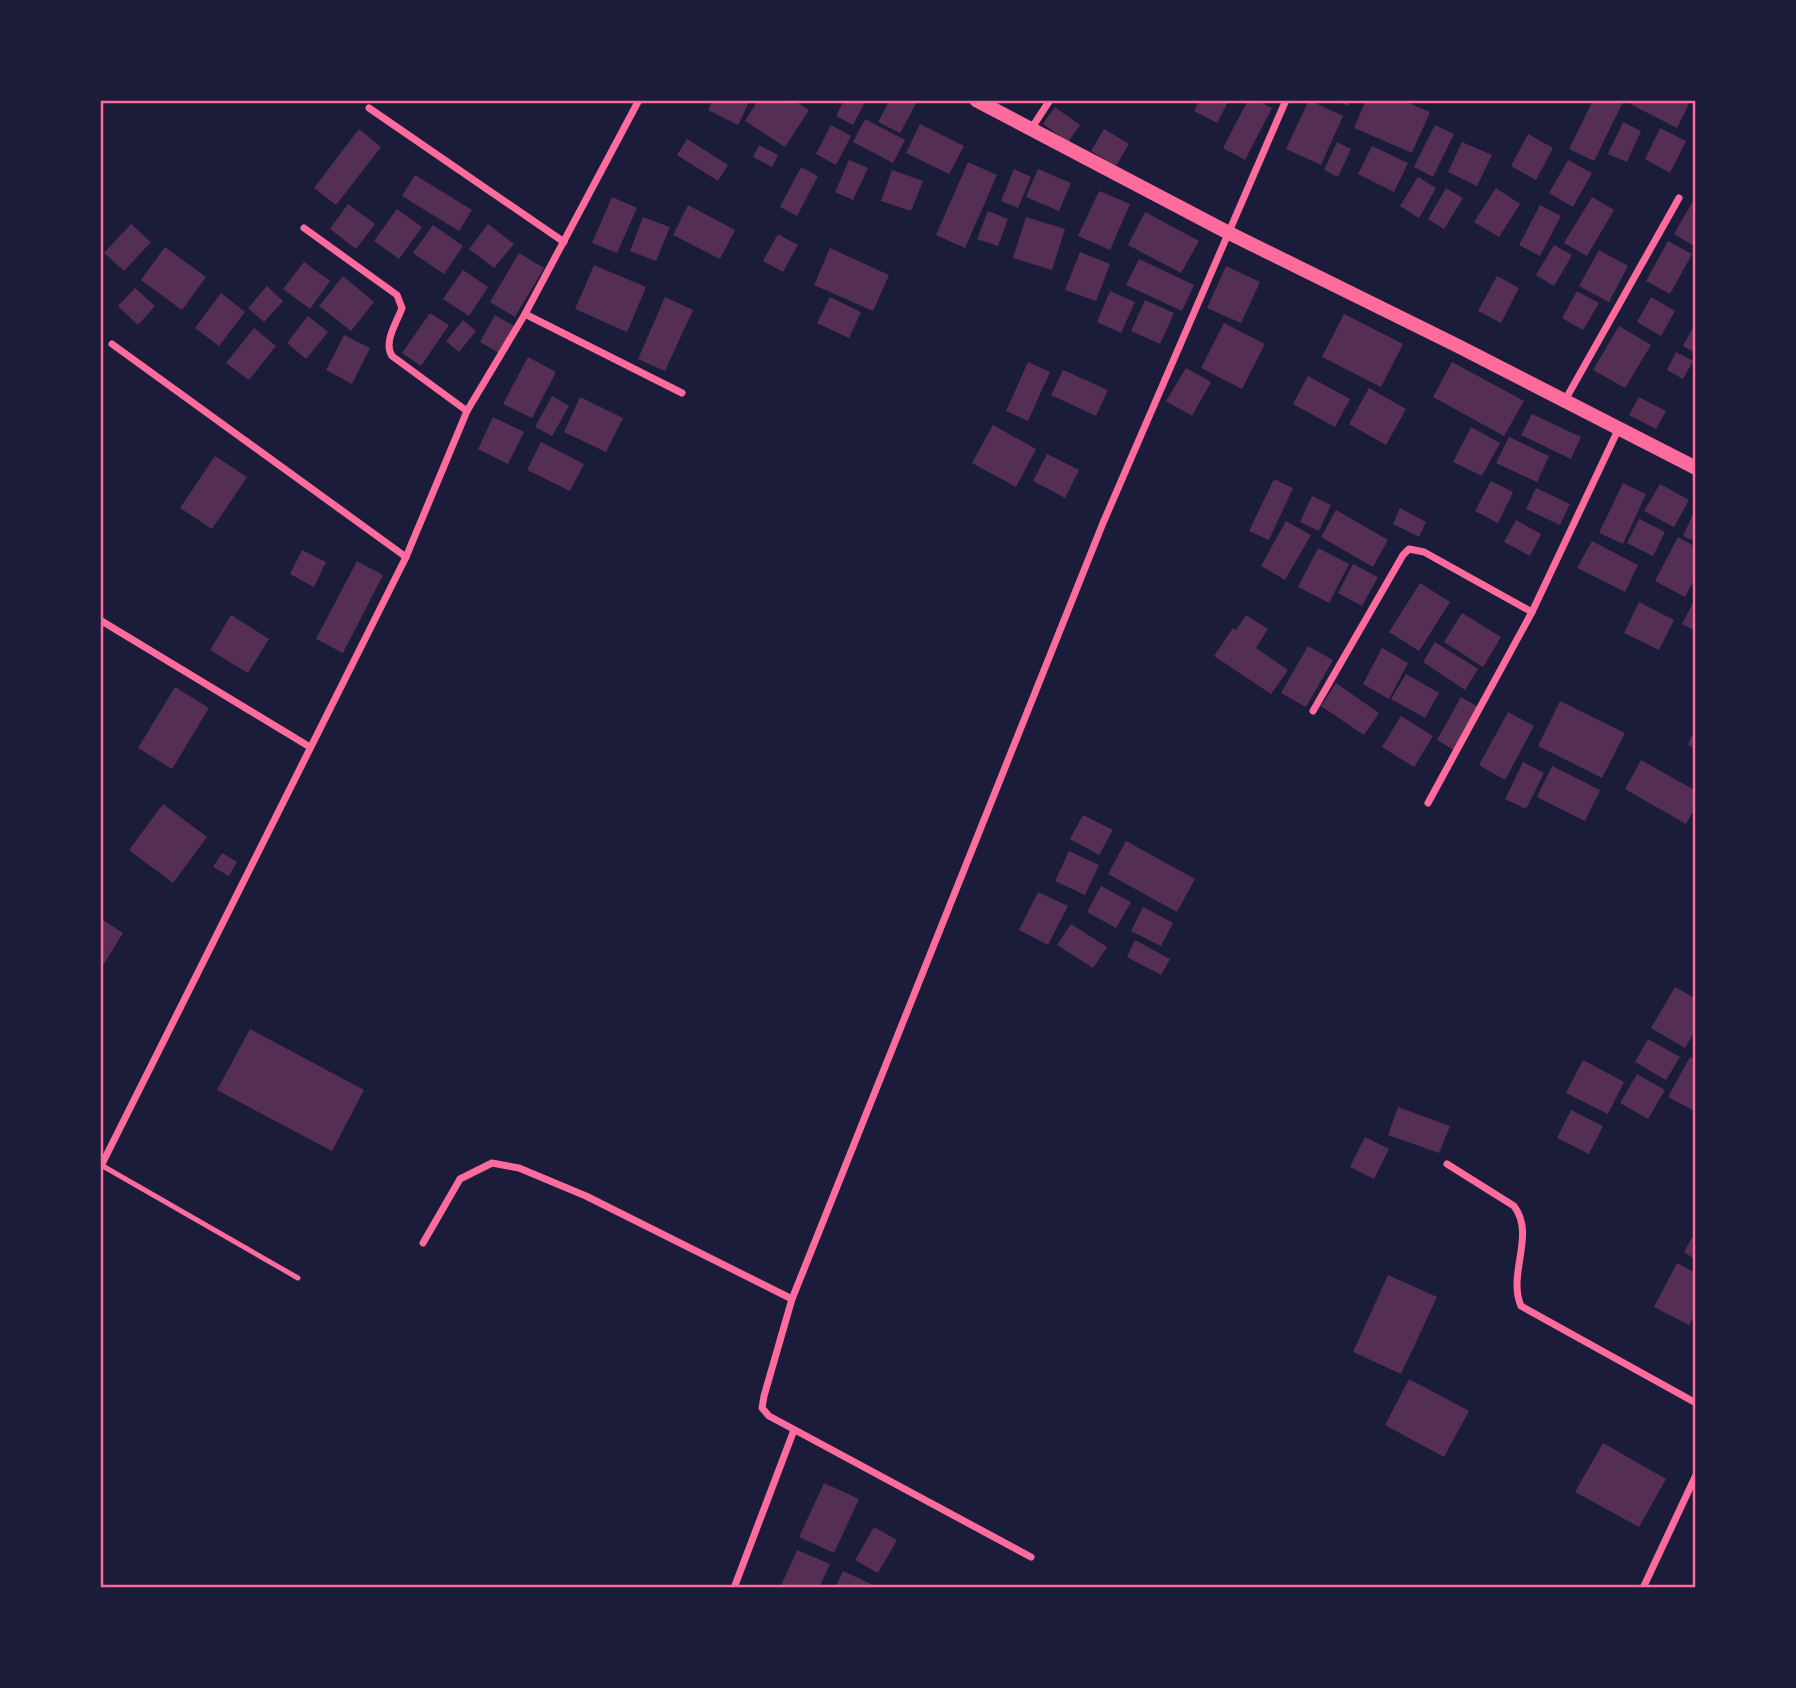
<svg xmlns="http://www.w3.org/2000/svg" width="1796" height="1688" viewBox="0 0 1796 1688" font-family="'Playfair Display',serif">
<rect width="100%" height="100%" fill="#1b1b3a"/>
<g fill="#542f53">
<path d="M713,100H750L738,125L708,110Z"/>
<path d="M758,100H793L809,110L785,147L745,121Z"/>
<path d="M844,100H866L853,125L836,116Z"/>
<path d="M890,100H918L900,133L878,122Z"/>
<path d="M1200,100H1229L1217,123L1194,111Z"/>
<path d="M1248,100H1256L1272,108L1245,160L1223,148Z"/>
<path d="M1309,100L1343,116L1321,165L1286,149Z"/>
<path d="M1335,100H1351L1348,106Z"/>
<path d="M1366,100H1402L1430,112L1412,153L1354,128Z"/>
<path d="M1593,100H1624L1594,161L1569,149Z"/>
<path d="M1632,100H1680L1689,104L1677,128L1630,104Z"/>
<path d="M1055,107L1080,125L1068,142L1043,124Z"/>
<path d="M865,119L905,140L893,163L853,142Z"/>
<path d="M1623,122L1641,131L1627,162L1608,154Z"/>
<path d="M920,124L964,146L949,174L906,153Z"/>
<path d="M831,125L851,136L836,165L816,154Z"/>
<path d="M1435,125L1454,134L1433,177L1414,167Z"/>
<path d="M1660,128L1686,141L1670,173L1645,159Z"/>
<path d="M359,129L381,147L336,205L314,188Z"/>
<path d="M1104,129L1129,144L1116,166L1091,151Z"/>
<path d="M1528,134L1553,148L1536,180L1511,166Z"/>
<path d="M687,139L728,165L718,181L677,155Z"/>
<path d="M1337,142L1351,149L1338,177L1324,170Z"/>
<path d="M1462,142L1492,155L1477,186L1448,172Z"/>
<path d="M759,145L778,155L772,167L753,157Z"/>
<path d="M1372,146L1408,163L1394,192L1358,174Z"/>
<path d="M849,160L868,168L853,200L835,192Z"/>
<path d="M1568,160L1592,173L1573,207L1549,193Z"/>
<path d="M968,162L997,175L965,248L936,235Z"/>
<path d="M801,167L818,176L797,216L780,207Z"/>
<path d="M1014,169L1031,177L1018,208L1001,201Z"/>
<path d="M1038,169L1071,183L1059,211L1026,197Z"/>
<path d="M892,170L923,181L911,211L881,201Z"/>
<path d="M415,175L472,210L459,231L402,196Z"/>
<path d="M1418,177L1436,188L1419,218L1400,206Z"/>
<path d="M1446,188L1463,198L1444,229L1428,219Z"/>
<path d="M1496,188L1520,204L1499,237L1474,222Z"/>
<path d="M1099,191L1130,204L1110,250L1078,236Z"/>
<path d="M1696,196V247L1674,234Z"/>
<path d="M612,197L637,208L617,253L592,243Z"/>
<path d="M1592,197L1614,210L1587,256L1564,243Z"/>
<path d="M348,204L375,224L356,249L330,229Z"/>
<path d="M688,205L735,230L720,259L673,235Z"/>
<path d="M1540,205L1561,216L1540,256L1519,245Z"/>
<path d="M397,209L422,227L399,259L374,241Z"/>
<path d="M988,211L1008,219L998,246L977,239Z"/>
<path d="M1145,212L1199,241L1181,273L1128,245Z"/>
<path d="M643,217L670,227L656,261L630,251Z"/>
<path d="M1026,217L1065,229L1052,270L1013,258Z"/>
<path d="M131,224L151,242L124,271L104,253Z"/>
<path d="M488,224L514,244L494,268L469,249Z"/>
<path d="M433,225L463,246L444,274L413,253Z"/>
<path d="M778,234L798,245L783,272L763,261Z"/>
<path d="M1668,241L1692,254L1670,294L1646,281Z"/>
<path d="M1554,245L1572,255L1554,286L1536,275Z"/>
<path d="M165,247L206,277L182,310L141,280Z"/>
<path d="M830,248L889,275L873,311L814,285Z"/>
<path d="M1599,250L1628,266L1609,302L1579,286Z"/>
<path d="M1080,252L1110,264L1096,301L1065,290Z"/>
<path d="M519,253L544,268L515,317L490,302Z"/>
<path d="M1139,259L1194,285L1182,311L1126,285Z"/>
<path d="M304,262L330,281L310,309L283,289Z"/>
<path d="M594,265L646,287L627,332L575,309Z"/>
<path d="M1226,266L1260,282L1241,323L1207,308Z"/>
<path d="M463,270L488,287L469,316L443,299Z"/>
<path d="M343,276L374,302L351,331L319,306Z"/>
<path d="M1497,276L1519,288L1501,323L1478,311Z"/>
<path d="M267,286L283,301L264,322L248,308Z"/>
<path d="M135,288L155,306L138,325L118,306Z"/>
<path d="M1110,291L1135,302L1121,333L1097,322Z"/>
<path d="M1577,291L1599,303L1583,330L1562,318Z"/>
<path d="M221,293L245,312L219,346L195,328Z"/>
<path d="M665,297L693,310L665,371L638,359Z"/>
<path d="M830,297L861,312L849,338L817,323Z"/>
<path d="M1651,297L1675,311L1661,336L1637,322Z"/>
<path d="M1145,300L1174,313L1160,344L1131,331Z"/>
<path d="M430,313L449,325L421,366L402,353Z"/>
<path d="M1344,314L1403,344L1381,387L1322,357Z"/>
<path d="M495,315L514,326L499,353L480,342Z"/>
<path d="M308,316L328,332L306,359L287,343Z"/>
<path d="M463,320L476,331L459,352L446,341Z"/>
<path d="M1696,322V353L1683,346Z"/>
<path d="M1224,323L1265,344L1242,389L1201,368Z"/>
<path d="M1619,326L1651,345L1625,388L1593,370Z"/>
<path d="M254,328L276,346L249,380L226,363Z"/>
<path d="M344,335L370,348L352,384L326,370Z"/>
<path d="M1676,352L1693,361L1683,379L1667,370Z"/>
<path d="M528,357L556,372L532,418L503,404Z"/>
<path d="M1028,362L1050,372L1028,421L1006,411Z"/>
<path d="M1452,362L1524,401L1504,436L1433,397Z"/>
<path d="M1186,368L1211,382L1192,416L1166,401Z"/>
<path d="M1063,370L1108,390L1096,416L1051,395Z"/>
<path d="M1308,376L1350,399L1335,427L1293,404Z"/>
<path d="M1369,388L1406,409L1386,445L1349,424Z"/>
<path d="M552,396L569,406L552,436L535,427Z"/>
<path d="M580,397L623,418L606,452L564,432Z"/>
<path d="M1639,397L1666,411L1656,429L1629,415Z"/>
<path d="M1532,414L1581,437L1571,459L1521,435Z"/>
<path d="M493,417L524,432L508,464L478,449Z"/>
<path d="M993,425L1036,449L1016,487L972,463Z"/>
<path d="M1471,427L1500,443L1482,476L1453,462Z"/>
<path d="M1509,437L1549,456L1537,482L1496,463Z"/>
<path d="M541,442L584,464L570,491L527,470Z"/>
<path d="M1047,454L1079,470L1065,498L1033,481Z"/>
<path d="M215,456L247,477L212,529L180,508Z"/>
<path d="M1274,479L1293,488L1269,540L1249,531Z"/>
<path d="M1491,481L1513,492L1498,523L1475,511Z"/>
<path d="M1623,483L1646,494L1623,544L1599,533Z"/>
<path d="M1660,484L1689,500L1674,527L1644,511Z"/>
<path d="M1536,488L1570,504L1560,525L1526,509Z"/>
<path d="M1312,496L1331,505L1319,531L1300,522Z"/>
<path d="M1400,508L1426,522L1419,537L1393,524Z"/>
<path d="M1336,510L1388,540L1373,567L1321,537Z"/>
<path d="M1693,514L1696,516V542L1683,536Z"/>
<path d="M1639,519L1665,532L1653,556L1627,543Z"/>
<path d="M1516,520L1541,534L1530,556L1504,542Z"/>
<path d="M1286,521L1311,535L1285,580L1261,566Z"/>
<path d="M1678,537L1696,547V576L1685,597L1655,581Z"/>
<path d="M1592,541L1638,565L1625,592L1577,568Z"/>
<path d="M1318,548L1349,564L1329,603L1298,587Z"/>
<path d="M302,550L326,562L314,587L290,574Z"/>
<path d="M357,561L383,575L343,653L316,639Z"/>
<path d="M1353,564L1378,577L1362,606L1338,593Z"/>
<path d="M1420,583L1450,602L1419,651L1389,632Z"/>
<path d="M1696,597V631L1682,624Z"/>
<path d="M1639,602L1674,620L1659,650L1624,633Z"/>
<path d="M1462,613L1501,637L1483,667L1444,642Z"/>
<path d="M231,615L269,639L248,673L210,650Z"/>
<path d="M1246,615L1268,629L1256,648L1288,670L1271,694L1214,656L1233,628L1236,630Z"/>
<path d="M1435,642L1478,669L1465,690L1423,662Z"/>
<path d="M1308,646L1333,660L1306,707L1281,693Z"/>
<path d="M1382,648L1408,663L1389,699L1363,684Z"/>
<path d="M1406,674L1439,693L1425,718L1391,699Z"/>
<path d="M1336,683L1379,713L1364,735L1321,706Z"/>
<path d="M175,687L209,708L172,769L138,748Z"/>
<path d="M1461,697L1478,707L1454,750L1437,740Z"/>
<path d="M1560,701L1625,733L1602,778L1538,746Z"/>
<path d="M1508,712L1534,726L1505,780L1479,765Z"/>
<path d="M1401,716L1433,736L1414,767L1382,747Z"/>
<path d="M1696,727V749L1688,745Z"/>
<path d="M1641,760L1696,791V806L1686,824L1625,789Z"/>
<path d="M1523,762L1544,773L1526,809L1505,799Z"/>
<path d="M1552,766L1600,790L1585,821L1537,797Z"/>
<path d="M163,804L207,837L173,883L129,850Z"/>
<path d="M1083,815L1113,830L1099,855L1070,839Z"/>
<path d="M1126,841L1195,879L1177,912L1108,874Z"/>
<path d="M1069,851L1099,865L1085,895L1055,881Z"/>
<path d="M222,853L237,862L229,876L213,867Z"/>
<path d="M1101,886L1131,902L1116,928L1087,912Z"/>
<path d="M1038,892L1068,906L1048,945L1019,930Z"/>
<path d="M1143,907L1173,923L1161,946L1131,931Z"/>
<path d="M100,918L123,933L100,970Z"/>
<path d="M1071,924L1107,947L1093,968L1057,945Z"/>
<path d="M1135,940L1170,959L1161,975L1127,957Z"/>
<path d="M1675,987L1696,999V1029L1685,1048L1651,1028Z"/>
<path d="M250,1029L364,1090L332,1151L217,1090Z"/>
<path d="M1648,1039L1680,1057L1666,1080L1635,1062Z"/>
<path d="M1690,1057L1696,1060V1112L1668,1097Z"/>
<path d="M1583,1060L1624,1082L1608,1114L1566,1093Z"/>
<path d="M1637,1074L1665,1090L1648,1119L1620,1103Z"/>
<path d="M1398,1107L1450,1126L1439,1153L1388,1135Z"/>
<path d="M1571,1110L1603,1126L1589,1154L1557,1138Z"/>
<path d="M1365,1137L1389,1149L1374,1179L1350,1167Z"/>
<path d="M1696,1230V1260L1684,1252Z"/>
<path d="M1677,1263L1696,1273V1312L1689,1325L1654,1307Z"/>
<path d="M1388,1275L1437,1297L1401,1374L1353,1352Z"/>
<path d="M1409,1379L1469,1411L1444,1457L1385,1425Z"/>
<path d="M1603,1443L1666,1479L1639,1527L1575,1492Z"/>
<path d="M824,1483L859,1499L834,1553L799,1537Z"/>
<path d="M874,1527L897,1540L878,1573L855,1560Z"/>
<path d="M797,1550L830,1564L819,1588H780Z"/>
<path d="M843,1571L871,1584L869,1588H835Z"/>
</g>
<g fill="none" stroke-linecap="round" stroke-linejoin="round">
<path stroke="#ff6b9d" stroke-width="5" d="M101,1165L298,1278"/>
<g stroke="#ff6b9d" stroke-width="7">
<path d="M369,108L564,242"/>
<path d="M1031,129L1050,100"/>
<path d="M304,228L397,295L402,308C397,322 383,342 392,356L467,411"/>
<path d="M525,314L682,393"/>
<path d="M112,344L406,557"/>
<path d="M1564,402L1679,198"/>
<path d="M100,620L310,747"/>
<path d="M1313,711L1403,555L1409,549L1424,552L1532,612"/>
<path d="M1428,803L1532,612L1618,430"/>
<path d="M1447,1164L1514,1206C1536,1235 1507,1274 1521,1306L1696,1403"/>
<path d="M100,1168L406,557L467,411L525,314L639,100"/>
<path d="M423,1243L460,1179L492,1163L519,1168L586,1196L792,1299"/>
<path d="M1031,1557L769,1416L762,1408L764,1396L792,1299L1103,523L1286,100"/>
<path d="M734,1588L794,1430"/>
<path d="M1643,1588L1696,1475"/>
</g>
<path stroke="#ff6b9d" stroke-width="14" d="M976,100L1227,232L1458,346L1696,468"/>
</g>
<rect width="1796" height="1688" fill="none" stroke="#1b1b3a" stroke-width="203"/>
<rect x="102" y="102" width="1592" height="1484" fill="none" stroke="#ff6b9d" stroke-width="2.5"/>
</svg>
